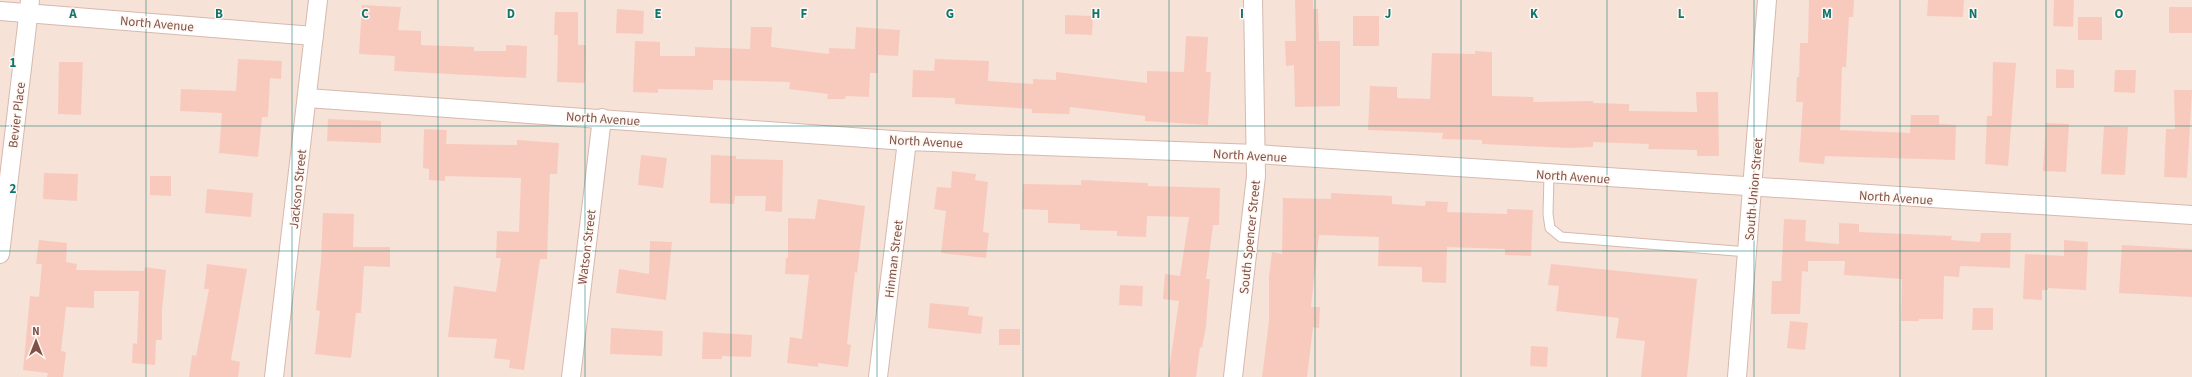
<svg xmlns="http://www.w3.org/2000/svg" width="2192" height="377" viewBox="0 0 2192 377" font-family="'Source Sans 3',sans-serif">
<rect width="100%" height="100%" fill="#fff2e9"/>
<rect fill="#f7e2d7" x="0" y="0" width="2192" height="377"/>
<g fill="#f8cabd">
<path d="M1295,0H1313V9H1318L1319,41H1340V106L1295,107L1294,65L1286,66L1285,41H1296Z"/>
<path d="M1809,0H1854L1853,17H1849L1846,67H1842L1840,130L1910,133L1911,115H1939V124L1956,125L1955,160L1825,156L1824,164L1799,162L1803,102H1796L1797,77H1799L1800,43H1808Z"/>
<path d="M1928,0H1964L1963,17L1927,16Z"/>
<path d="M2054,0H2074L2073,27L2053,26Z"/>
<path d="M362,5L401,7L398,30L421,31V45L474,47V51H506V45L527,46L526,78L394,71L395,56L359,54Z"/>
<rect x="2169" y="7" width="23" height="26"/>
<path d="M617,9L644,11L643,34L616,33Z"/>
<path d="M555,12H578V45H586L585,83L557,82L558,35H554Z"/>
<path d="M1065,15L1093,16L1092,35L1065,34Z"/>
<rect x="1353" y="16" width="26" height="30"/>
<rect x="2078" y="17" width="24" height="23"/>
<path d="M751,27H772L771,47L829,54V48L855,49L856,27L900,30L898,56L878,55V73H870L869,97L846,96L845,99H827L828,94L789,89L790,82L713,80V90L658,89V93L633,92L635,41L660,42V56H695V47L750,49Z"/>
<path d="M1186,36L1208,37L1206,72H1211L1208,125L1145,121V116L1070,107L1069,114L1032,113V109L955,104V98L912,97L913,70L934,71L935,59L989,61L988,81L1033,84V79L1056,80V72L1147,83V71L1184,72Z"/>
<path d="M1475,51L1492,52V96L1534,97L1533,102L1593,101V103L1629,104V111L1697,112L1696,92H1718L1719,156H1697V150L1648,149L1649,144L1593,142V147L1569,148L1482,144V140L1442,139L1443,133L1368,130L1370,86L1397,87V98L1430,99L1432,53L1475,54Z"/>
<path d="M238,59L282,61L281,79L270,78L268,117H262L258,157L219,153L222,113L180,111L181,89L236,91Z"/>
<path d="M59,62H83L81,115L58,114Z"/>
<path d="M1993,62L2016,63L2008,166L1985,164L1987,116H1992Z"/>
<path d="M2056,69L2074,70V88H2056Z"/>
<path d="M2115,70H2136L2135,93L2114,92Z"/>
<path d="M2174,90H2192L2187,178L2164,177L2166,129H2175Z"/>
<path d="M328,119L381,121V143L327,141Z"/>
<path d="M2046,123L2069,124L2066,172L2043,171Z"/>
<path d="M2104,126L2128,127L2125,175L2101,174Z"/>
<path d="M424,129L447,130L446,144L517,145V140L559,143L557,174H550L547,259H540L524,370L509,368L510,360L494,358L497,339L448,337L454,286L496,292L501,258H496L497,231L519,232L521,178L445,176V181L429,180V169L423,168Z"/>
<path d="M641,155L667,158L663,188L638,185Z"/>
<path d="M711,155L736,156V159L783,160L782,212L765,211L766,196H735L734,204L710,203Z"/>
<path d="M952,171L976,174L975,180L988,182L983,232L989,233L986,258L941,253L946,211L934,209L937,187L951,188Z"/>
<path d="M44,173L78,174L77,201L43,199Z"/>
<path d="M150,176H171V196L150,195Z"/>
<path d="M1081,180L1148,183V186L1220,188L1219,225H1213L1206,279H1210L1206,326L1202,348L1200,347L1196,377H1168L1179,301L1163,299L1165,274L1180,276L1189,217L1147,216L1146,237L1117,236V231L1080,230V224L1048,223V210L1022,209L1023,184L1081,185Z"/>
<path d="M207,189L253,193L251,217L205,213Z"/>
<path d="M1331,193L1392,196V204L1425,206L1426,201L1448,202L1447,212L1507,214V209L1533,210L1531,256L1505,255V249L1447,247L1446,283L1422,282V267L1378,266L1379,237L1319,235L1311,307H1320L1319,328L1313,327L1307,377H1262L1269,321V277L1272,252L1282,254L1283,198L1331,199Z"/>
<path d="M818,199L865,206L857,273L855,272L847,344L851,345L848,367L818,363V367L787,363L790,337L802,339L809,275L785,274L786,258H788V218L815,219Z"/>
<path d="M323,213L354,214L353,247H390V267L364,266L361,313H356L351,358L315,354L320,311L316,310L321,261Z"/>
<path d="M1784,219L1806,220L1805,241L1839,244V223L1859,224V232L1952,236L1951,240L1980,242L1981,233H2011L2010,268L1960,266L1959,277L1944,276L1943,319H1919V321H1901L1902,279L1844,275L1845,261H1808V272L1802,271L1800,314H1771L1772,281H1781Z"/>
<path d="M39,240L67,243L66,262L77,264L76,270L144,271L145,267L166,270L162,310V340H156L155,365L132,363L133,343L137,344L139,291H94V308L66,307L61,351L66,352L63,377H47L48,373L23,370L30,296L39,297L42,264H36Z"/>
<path d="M2064,240L2088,242L2086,290L2048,288V290H2042V300L2023,299L2025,254L2064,256Z"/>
<path d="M650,241L672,242L666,300L616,293L619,269L649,274Z"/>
<path d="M2122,245L2192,249V297L2119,293Z"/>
<path d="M207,264L247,269L231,360L240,362L238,377H189L192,355L196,356L209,289H204Z"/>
<path d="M1551,264L1697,279L1687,377H1641L1645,341L1616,338L1619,318L1556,311L1559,286L1548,285Z"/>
<path d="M1120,285L1143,286L1142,306L1119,305Z"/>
<path d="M930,303L969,307L968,315L983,317L981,334L928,328Z"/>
<path d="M1973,308H1993V330H1972Z"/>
<path d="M1790,321L1808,323L1805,350L1787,348Z"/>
<path d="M611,328L663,331L662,356L610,354Z"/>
<rect x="999" y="329" width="21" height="16"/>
<path d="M703,332L752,335L751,357L722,356V359H702Z"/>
<path d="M1531,346L1548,347L1547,367L1530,366Z"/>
</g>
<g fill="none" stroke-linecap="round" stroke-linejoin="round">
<defs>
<path id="service" d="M1549,174L1548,214L1550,228L1561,237L1748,252"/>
<g id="minor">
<path d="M0,11L314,36"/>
<path d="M307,98L907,141L1256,154L2192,215"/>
<path d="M0,254L30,0"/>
<path d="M274,377L318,0"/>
<path d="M571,377L602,118"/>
<path d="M878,377L907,141"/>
<path d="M1233,377L1256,176L1253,0"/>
<path d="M1737,377L1767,0"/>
</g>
</defs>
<use href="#service" stroke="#d6b9af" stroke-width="11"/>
<use href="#minor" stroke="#d6b9af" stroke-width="20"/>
<use href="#service" stroke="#fff" stroke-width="9"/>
<use href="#minor" stroke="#fff" stroke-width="18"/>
</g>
<path fill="none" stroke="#0f766e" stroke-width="1" stroke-opacity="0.55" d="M146,0V377M292,0V377M438,0V377M585,0V377M731,0V377M877,0V377M1023,0V377M1169,0V377M1315,0V377M1461,0V377M1607,0V377M1754,0V377M1900,0V377M2046,0V377M0,126H2192M0,251H2192"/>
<g text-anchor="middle" stroke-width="3" stroke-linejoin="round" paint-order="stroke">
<g font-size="13" fill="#7e5148" stroke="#fff7f2">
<text transform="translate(157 23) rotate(5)" y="5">North Avenue</text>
<text transform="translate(16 115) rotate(-83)" y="5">Bevier Place</text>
<text transform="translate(603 118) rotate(4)" y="5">North Avenue</text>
<text transform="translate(926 141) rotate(3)" y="5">North Avenue</text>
<text transform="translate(1250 155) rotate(3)" y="5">North Avenue</text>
<text transform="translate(1573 176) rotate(4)" y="5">North Avenue</text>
<text transform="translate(297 189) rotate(-84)" y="5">Jackson Street</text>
<text transform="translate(1753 189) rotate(-85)" y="5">South Union Street</text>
<text transform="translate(1896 197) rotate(4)" y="5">North Avenue</text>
<text transform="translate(1249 237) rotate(-84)" y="5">South Spencer Street</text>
<text transform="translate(586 247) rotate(-83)" y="5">Watson Street</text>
<text transform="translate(893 259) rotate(-83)" y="5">Hinman Street</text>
</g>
</g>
<g font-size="13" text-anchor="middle" font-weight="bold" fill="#0f766e" stroke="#fff7f2" stroke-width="3" stroke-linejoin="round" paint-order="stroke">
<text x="73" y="18">A</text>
<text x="219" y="18">B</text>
<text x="365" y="18">C</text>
<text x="511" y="18">D</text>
<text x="658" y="18">E</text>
<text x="804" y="18">F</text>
<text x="950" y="18">G</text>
<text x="1096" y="18">H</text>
<text x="1242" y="18">I</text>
<text x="1388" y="18">J</text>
<text x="1534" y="18">K</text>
<text x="1681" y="18">L</text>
<text x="1827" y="18">M</text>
<text x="1973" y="18">N</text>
<text x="2119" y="18">O</text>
<text x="13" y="67">1</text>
<text x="13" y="193">2</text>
</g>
<g transform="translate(36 341)" stroke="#fff7f2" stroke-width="3" paint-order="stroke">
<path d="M0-3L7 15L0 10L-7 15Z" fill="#7e5148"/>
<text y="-6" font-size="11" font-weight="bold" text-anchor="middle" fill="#7e5148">N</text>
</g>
</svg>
